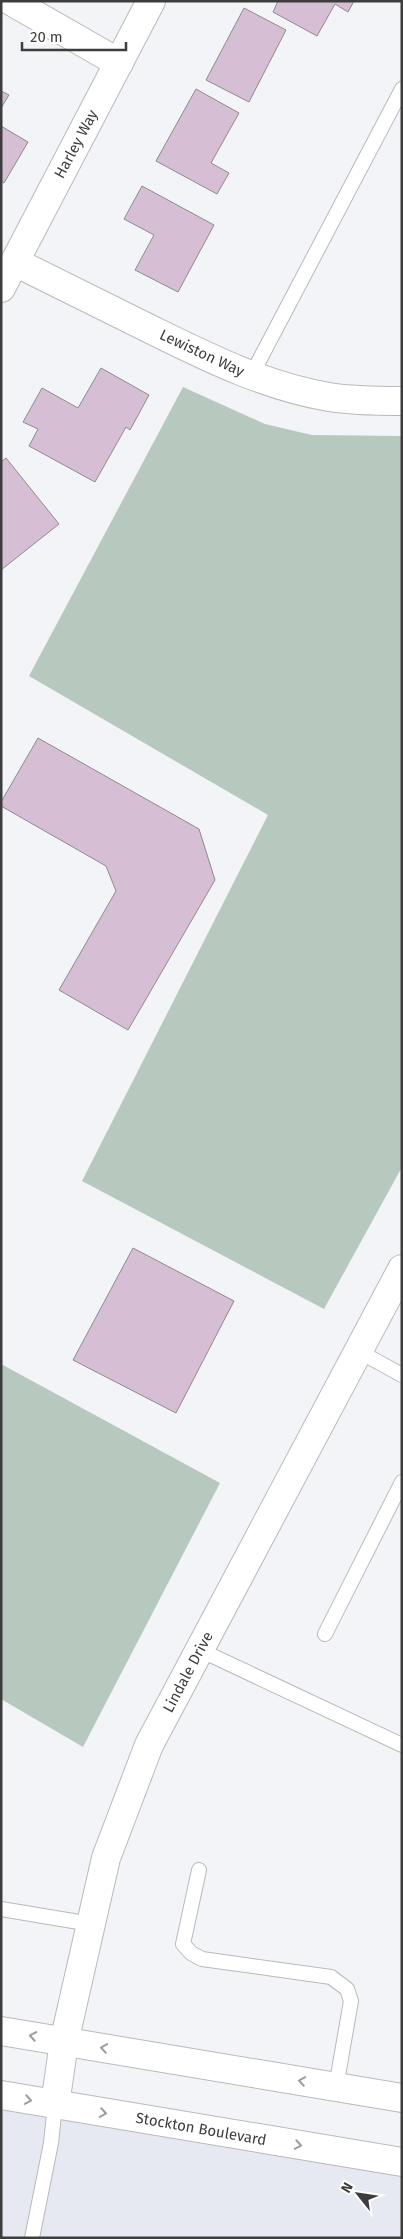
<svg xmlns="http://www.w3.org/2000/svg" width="403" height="2239" viewBox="0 0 403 2239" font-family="'Fira Sans',sans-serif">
<rect width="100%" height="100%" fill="#f3f4f7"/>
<path fill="#e6e8f2" d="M1,2096L402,2161V2238H1Z"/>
<g fill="#b7c9be">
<path d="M183,387L265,424L312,435L402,436V1167L324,1309L82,1181L268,815L29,676Z"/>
<path d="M1,1364L220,1483L83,1747L1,1699Z"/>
</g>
<g fill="#d6bed4" stroke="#8e8b8d">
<path d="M278,1H354L348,12L335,4L317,36L273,12Z"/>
<path d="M244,8L286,30L249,102L206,80Z"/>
<path d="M196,89L239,113L211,163L229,173L217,194L156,161Z"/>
<path d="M1,91L9,95L1,108Z"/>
<path d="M1,126L28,142L4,183L1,181Z"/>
<path d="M142,186L214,225L178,292L135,270L154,235L124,219Z"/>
<path d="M101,368L149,395L130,430L126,427L95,482L29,446L38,429L23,422L42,388L78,408Z"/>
<path d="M6,458L59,524L1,570V462Z"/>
<path d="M38,738L199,829L215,880L128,1030L59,990L116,891L106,866L1,806V802Z"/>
<path d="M133,1248L234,1301L176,1413L73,1360Z"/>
</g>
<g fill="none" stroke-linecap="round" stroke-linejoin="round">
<defs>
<g id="lane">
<path d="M251,376L402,89"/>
<path d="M358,1351L402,1375"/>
<path d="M325,1634L402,1482"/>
<path d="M200,1650L402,1745"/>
<path d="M199,1870L183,1944L191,1953L202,1959L331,1977L347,1989L351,2001L336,2087"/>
<path d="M1,1909L91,1924"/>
<path d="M32,2238L51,2143L55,2105"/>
</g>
<g id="street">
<path d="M11,1L119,63"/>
<path d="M15,262C60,284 106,307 152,330C209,358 265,386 329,397C353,401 378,401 402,401"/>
<path d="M1,288L151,1"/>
</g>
<g id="secondary">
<path d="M1,2031L402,2098"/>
<path d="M1,2095L402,2162"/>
<path d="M55,2105L64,2042L106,1858L149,1745L402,1269"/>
</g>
</defs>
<use href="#lane" stroke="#b8b9bc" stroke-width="16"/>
<use href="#street" stroke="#b8b9bc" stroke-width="30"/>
<use href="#secondary" stroke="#b8b9bc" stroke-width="30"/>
<use href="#lane" stroke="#fff" stroke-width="14"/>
<use href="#street" stroke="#fff" stroke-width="28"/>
<use href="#secondary" stroke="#fff" stroke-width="28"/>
</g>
<defs><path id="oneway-chevron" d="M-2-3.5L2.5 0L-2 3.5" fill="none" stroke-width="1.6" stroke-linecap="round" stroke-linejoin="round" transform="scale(1.25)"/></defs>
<g stroke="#9e9e9e">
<use href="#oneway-chevron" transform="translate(33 2036) rotate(-170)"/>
<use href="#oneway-chevron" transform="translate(104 2048) rotate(-171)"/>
<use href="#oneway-chevron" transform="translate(302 2081) rotate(-171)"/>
<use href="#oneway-chevron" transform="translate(28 2100) rotate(10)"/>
<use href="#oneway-chevron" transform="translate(103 2113) rotate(9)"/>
<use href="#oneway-chevron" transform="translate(298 2145) rotate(10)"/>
</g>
<g text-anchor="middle" stroke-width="4.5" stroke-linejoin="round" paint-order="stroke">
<g font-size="15" fill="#3d3d3e" stroke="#fff">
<text transform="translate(76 144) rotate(-62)" y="5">Harley Way</text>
<text transform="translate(202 353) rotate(25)" y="5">Lewiston Way</text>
<text transform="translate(188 1672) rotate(-62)" y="5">Lindale Drive</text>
<text transform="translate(201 2129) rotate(10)" y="5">Stockton Boulevard</text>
</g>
</g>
<rect width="403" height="2239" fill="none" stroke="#3d3d3e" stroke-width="5"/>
<g transform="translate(358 2194) rotate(300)" stroke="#ffffff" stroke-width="4" paint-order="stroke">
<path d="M0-4L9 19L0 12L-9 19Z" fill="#3d3d3e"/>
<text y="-8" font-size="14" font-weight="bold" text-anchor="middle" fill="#3d3d3e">N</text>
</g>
<path d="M22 42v8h104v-8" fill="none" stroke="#3d3d3e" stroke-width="2.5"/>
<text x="30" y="42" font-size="15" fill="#3d3d3e" stroke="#ffffff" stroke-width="4" paint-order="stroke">20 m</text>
</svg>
